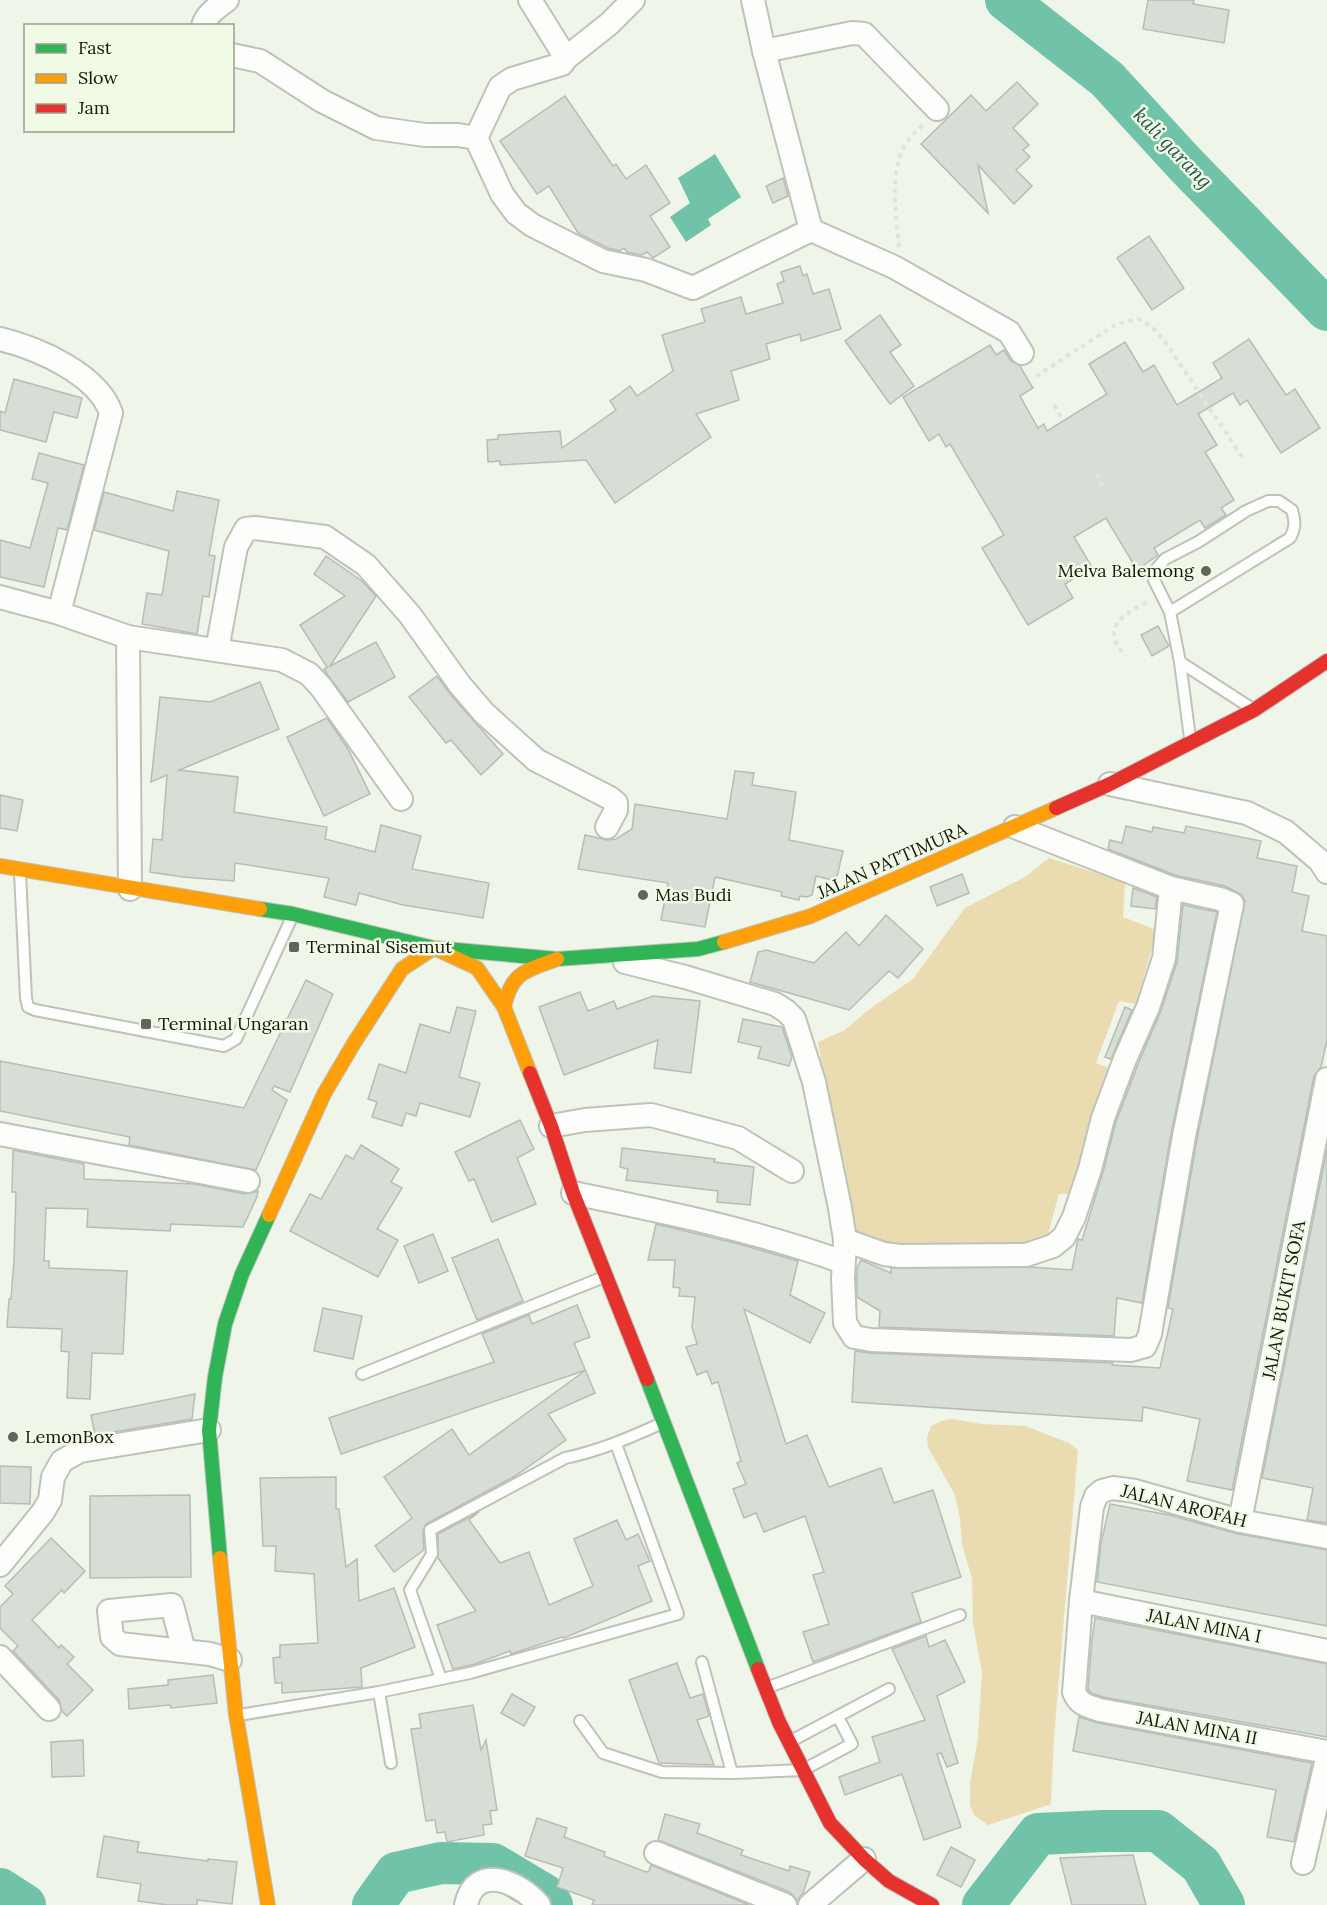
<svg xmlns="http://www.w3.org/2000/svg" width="1327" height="1905" viewBox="0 0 1327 1905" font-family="Lora,serif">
<rect width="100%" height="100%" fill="#eff5e9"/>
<g fill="#ebdbb1">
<path d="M1049,858L1125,882L1123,917L1157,930L1136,1004L1119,1001L1096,1063L1113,1070L1073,1194H1059L1048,1234L1044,1239L1027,1252L956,1245L897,1244L859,1235L849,1217L837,1158L818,1042L845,1030L868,1010L913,979L965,908L1025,877Z"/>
<path d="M952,1419L982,1424L1025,1426L1069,1443L1078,1450L1054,1737L1051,1804L988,1825L974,1815L970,1805V1783L978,1738L982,1672L973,1624L972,1579L962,1544L960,1519L955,1495L928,1447L927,1437L931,1426L941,1421Z"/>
</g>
<path fill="#70c3a8" d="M715,154L741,197L708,219L711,225L686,242L670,217L690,203L678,178Z"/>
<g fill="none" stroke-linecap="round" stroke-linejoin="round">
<g stroke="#70c3a8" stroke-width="42">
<path d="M1006,0L1107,79L1185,164L1327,310"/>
<path d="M0,1889L25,1905"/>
<path d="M373,1905L396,1873L441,1863L493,1864L545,1895L552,1905"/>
<path d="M983,1905L1038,1834L1103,1831H1158L1201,1865L1224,1905"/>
</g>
</g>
<g fill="#d7ded5" stroke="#b7bdb5" stroke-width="1.5">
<path d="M1148,0H1194L1193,4L1229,10L1224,43L1143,29Z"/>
<path d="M1017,82L1038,104L1013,128L1029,145L1023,150L1030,157L1016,170L1032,186L1014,204L978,165L988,213L921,144L971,95L986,111Z"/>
<path d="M565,96L613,166L616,164L626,179L646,165L670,203L650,216L670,247L653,258L647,252L642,255L627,252L624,248L620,251L608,248L578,233L549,186L537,194L500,141Z"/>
<path d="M783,178L788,196L773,203L766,186Z"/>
<path d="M1149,236L1184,288L1152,310L1117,258Z"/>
<path d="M800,266L803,276L807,274L813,294L829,289L841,329L801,341L800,334L766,344L770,359L731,371L739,400L696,414L711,437L615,503L586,460L500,465V461L488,462L487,440L498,439V435L560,431L562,448L616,410L610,401L630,386L637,396L673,371L662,335L705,322L701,309L741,297L746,314L783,303L777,284L784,281L781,272Z"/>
<path d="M880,315L901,345L890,352L914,386L890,404L845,341Z"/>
<path d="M1249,339L1286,395L1295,389L1320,428L1281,453L1247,400L1240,405L1233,393L1198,414L1217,445L1205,452L1234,500L1221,508L1226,515L1205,528L1200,520L1154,548L1158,555L1137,570L1106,518L1074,537L1092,567L1065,584L1073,598L1028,625L982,548L1004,535L950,444L946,447L939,434L929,441L903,397L990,345L996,355L1004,350L1011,361L1020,366L1033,388L1020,396L1038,428L1044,424L1047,431L1107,394L1089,364L1125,342L1143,372L1154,365L1177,405L1222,378L1213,363Z"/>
<path d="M14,379L82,398L77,418L54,412L46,442L0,430V411L5,413Z"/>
<path d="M39,453L84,465L67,530L58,528L44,587L0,577V540L30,548L48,483L32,479Z"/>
<path d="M177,491L219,500L209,555L215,556L209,597L203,596L197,634L142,624L147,593L162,595L169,551L94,530L104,492L173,511Z"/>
<path d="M326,556L362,581L376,596L330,666L376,642L395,677L348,702L327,674L324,669L327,667L300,625L345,596L314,574Z"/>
<path d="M1158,626L1169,646L1152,656L1141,635Z"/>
<path d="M437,676L450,694L503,754L481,775L451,740L446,743L409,697Z"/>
<path d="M260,682L279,729L179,770L238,777L234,812L327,827L325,839L375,852L381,825L421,836L412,869L489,883L483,918L403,905L359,893L356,905L324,897L329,878L235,863L234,881L183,877L150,872L153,839L162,840L167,775L151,782L160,697L210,702Z"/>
<path d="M327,718L348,749L370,794L324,816L287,737Z"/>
<path d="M735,771L754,773L752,785L796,792L789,840L843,851L836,881L816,876L812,895L807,897L800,896L799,900L781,896L782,892L715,877L705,927L661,920L668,883L578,869L585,835L607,840L616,839L632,829L635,804L727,819Z"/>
<path d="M0,795L23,800L17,831L0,828Z"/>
<path d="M1126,826L1152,832L1153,827L1184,833L1186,826L1261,841L1257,858L1297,866L1292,892L1309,896L1302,931L1327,936V1040L1321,1067L1314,1076L1232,1490L1187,1481L1200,1419L1143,1407L1142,1421L852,1402L855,1351L870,1353L1113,1363L1112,1365L1160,1368L1173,1309L1168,1308L1197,1139L1245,901L1242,895L1225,886L1175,875L1108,849L1110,840L1122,843Z"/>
<path d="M962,874L969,893L937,906L930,887Z"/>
<path d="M1133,888L1157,897L1155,909L1131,906Z"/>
<path d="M1183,905L1217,912L1171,1134L1142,1303L1117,1298L1114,1336L879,1327L880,1311L857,1297V1268L861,1260L891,1273V1268L1031,1267L1072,1270L1078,1239L1082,1240L1103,1172L1116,1122L1138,1064L1161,1011L1177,962Z"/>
<path d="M886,915L923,949L898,978L889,971L849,1010L750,982L758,952L766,950L814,963L846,932L859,946Z"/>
<path d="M306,980L333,994L290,1092L274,1086L272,1090L287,1100L256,1170L129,1145L130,1137L0,1111V1061L244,1108Z"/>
<path d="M580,992L588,1011L614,1001L617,1009L653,996L700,1001L691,1073L654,1068L658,1040L564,1075L539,1007Z"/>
<path d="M457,1007L476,1011L459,1077L480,1083L470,1117L420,1103L416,1116L406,1113L402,1126L372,1117L377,1102L368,1099L379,1064L406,1073L420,1024L450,1033Z"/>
<path d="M1125,1007L1132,1010L1111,1059L1105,1057Z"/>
<path d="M743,1019L782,1027L792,1057L789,1066L758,1058L761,1047L738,1042Z"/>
<path d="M520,1120L534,1149L517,1158L536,1204L492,1222L474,1179L469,1181L455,1152Z"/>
<path d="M361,1145L399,1169L391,1182L402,1188L377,1229L398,1240L378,1277L290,1231L310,1194L321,1199L346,1155L353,1159Z"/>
<path d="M622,1148L715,1159L714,1162L754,1167L750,1205L717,1202L718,1191L626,1180L628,1169L620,1167Z"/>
<path d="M1327,1149V1523L1307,1520L1313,1488L1262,1478Z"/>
<path d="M13,1150L84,1164V1179L194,1184L245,1194L258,1191L257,1197L243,1227L171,1224L170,1231L87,1227L88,1209L46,1208L44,1261H49V1268L127,1271L123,1354L92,1353L90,1399L67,1398L69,1352L61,1351L62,1329L7,1327L9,1299H11L14,1260L16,1192H12Z"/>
<path d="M656,1224L739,1244L798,1261L790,1295L825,1313L810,1343L744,1309L786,1444L807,1435L829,1487L881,1468L894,1503L933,1490L961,1577L912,1593L921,1622L813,1662L803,1632L829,1624L813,1575L824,1572L805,1516L764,1532L756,1513L744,1518L733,1489L746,1484L737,1463L741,1461L718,1382L712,1384L707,1371L697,1375L686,1347L697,1344L692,1327L695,1297L679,1296L680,1288L673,1287L675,1260H648Z"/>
<path d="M433,1234L448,1271L419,1283L404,1246Z"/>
<path d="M498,1239L523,1301L477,1320L452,1258Z"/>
<path d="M577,1305L590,1337L574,1343L595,1393L548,1414L566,1440L515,1476L426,1524L423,1531L424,1550L394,1572L375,1546L412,1518L384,1477L452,1429L469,1455L586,1370L341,1454L329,1418L494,1362L482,1334L529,1315L532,1324Z"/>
<path d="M323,1308L362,1316L353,1359L314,1351Z"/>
<path d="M195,1394L192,1419L95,1435L91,1415Z"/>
<path d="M0,1466L31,1467L30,1504L0,1503Z"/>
<path d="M336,1477V1509H339L346,1567L357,1559L359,1601L394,1588L415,1647L361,1668L362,1687L282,1693V1683H275L273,1658L280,1657V1645L318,1643L314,1574L275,1571L276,1546H263L260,1478Z"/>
<path d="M190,1495L191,1577L90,1578V1496Z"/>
<path d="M1110,1504L1169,1515L1238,1534L1327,1550V1626L1097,1582L1101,1543Z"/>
<path d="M479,1512L469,1520L500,1563L529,1552L549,1605L593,1586L574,1539L617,1520L626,1540L638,1534L650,1561L638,1566L652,1601L564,1638L562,1637L511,1654L510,1651L475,1664L453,1669L437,1625L476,1611L438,1558V1534Z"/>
<path d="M51,1538L85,1571L64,1593L62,1590L32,1620L59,1648L61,1645L74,1657L67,1664L93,1690L67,1716L62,1711L59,1700L13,1651L18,1646L0,1628V1607L13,1594L5,1586Z"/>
<path d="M1095,1618L1327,1664V1737L1103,1697L1091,1693L1088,1689L1092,1640Z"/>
<path d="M926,1636L929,1647L945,1640L965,1682L937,1696L958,1763L947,1767L941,1753L937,1754L961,1827L924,1840L902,1774L845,1795L839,1777L880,1762L872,1737L925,1720L892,1649Z"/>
<path d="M677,1663L690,1698L703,1694L709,1716L697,1720L714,1765L659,1763L629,1680Z"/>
<path d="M213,1675L217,1703L171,1708L170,1705L129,1709L128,1689L168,1685V1680Z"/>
<path d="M512,1694L535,1707L524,1726L501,1713Z"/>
<path d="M473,1705L481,1750L486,1740L497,1810L490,1811L492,1824L483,1825L484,1835L447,1842L445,1832L437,1833L435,1820L426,1821L411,1729L421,1728L419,1714Z"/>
<path d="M1079,1717L1098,1723L1312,1763L1294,1842L1267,1837L1276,1790L1073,1751Z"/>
<path d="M83,1740L84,1776L52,1777L51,1742Z"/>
<path d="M665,1814L700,1824L697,1833L743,1850L741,1855L789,1871L790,1866L810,1872L803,1893L797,1901L790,1892L658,1840Z"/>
<path d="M537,1818L567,1828L564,1837L605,1852L604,1856L646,1872L649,1871L651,1865L749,1905H592L594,1900L557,1887L563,1868L525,1856Z"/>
<path d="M104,1836L139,1842L137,1852L208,1861V1859L237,1862L232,1904L197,1900V1905H168L138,1901L141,1884L97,1877Z"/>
<path d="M951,1847L975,1860L961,1887L937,1875Z"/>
<path d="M1133,1855L1146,1905H1072L1060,1858Z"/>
</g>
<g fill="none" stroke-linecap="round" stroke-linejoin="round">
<defs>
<g id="lane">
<path d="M1170,612L1290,538C1296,527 1295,521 1292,510L1279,501H1268L1246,511L1198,542L1165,559L1157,568L1154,580L1170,612L1180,662L1190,738"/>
<path d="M1180,662L1248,706"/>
<path d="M20,873L26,998L28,1007L35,1010L224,1046L236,1039L292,917"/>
<path d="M362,1374L604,1277"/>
<path d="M702,1662L732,1773L803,1770L852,1744L838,1717"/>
<path d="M441,1679L410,1590L432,1554L430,1530L565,1458C599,1451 629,1438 660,1424"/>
<path d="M769,1687L960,1615"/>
<path d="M379,1692L391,1763"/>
<path d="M239,1715L379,1692L470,1673L678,1614L616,1444"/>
<path d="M580,1721L603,1753L662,1772L732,1773"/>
<path d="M791,1741L889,1689"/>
</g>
<g id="street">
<path d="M753,0L764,51L811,230"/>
<path d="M203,26C206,14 218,7 227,0"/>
<path d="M764,51L852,33L864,34L937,109"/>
<path d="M232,55L260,61L322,101L376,128L425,135H458L476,138L502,194L516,213L532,225L603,261L646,270L693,288L811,230L894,267L1009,332L1022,353"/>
<path d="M566,58L609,24L633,0"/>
<path d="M476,138L500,87L512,79L562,64L566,58L530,0"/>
<path d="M0,339C37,348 98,374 111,413L59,613"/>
<path d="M0,597L59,613L128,637L282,660L309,674L321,687L401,799"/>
<path d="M128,637L130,889"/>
<path d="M217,650L236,547L246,529L255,528L325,537L366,565L410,615L460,685L484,713L536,760L610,798L616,803V810L607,827"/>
<path d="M1110,784L1247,813L1286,832L1320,861L1327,872"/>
<path d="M625,962L685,977L775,1004L786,1011L794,1019L814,1082L840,1208L845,1240L843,1279L845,1323L854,1337L871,1340L1131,1350L1145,1346L1150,1334L1184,1136L1232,904L1220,899L1171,888L1015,827"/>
<path d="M551,1126L585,1120L651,1115L738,1138L792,1171"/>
<path d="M0,1134L248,1181"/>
<path d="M573,1193C665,1212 754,1230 843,1262"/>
<path d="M845,1240L884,1254L900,1256L1026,1255L1053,1246L1064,1237L1074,1217L1090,1169L1103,1118L1125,1059L1148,1007L1164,958L1171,888"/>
<path d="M1240,1521L1327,1079"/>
<path d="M1327,1537L1240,1521L1135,1491L1113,1488L1102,1491L1096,1496L1092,1507L1081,1601L1074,1692C1079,1705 1088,1706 1100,1710L1327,1752"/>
<path d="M0,1565L43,1512L50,1500L53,1477L62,1461L80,1451L209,1430"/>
<path d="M1081,1601L1327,1651"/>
<path d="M184,1651L172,1605L109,1611L112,1637L120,1644L210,1654L230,1660"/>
<path d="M0,1657L49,1709"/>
<path d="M656,1853L785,1905"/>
<path d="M1303,1863L1327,1758"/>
<path d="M466,1905C475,1862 520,1882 539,1905"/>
<path d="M810,1905L864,1859"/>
</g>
<g id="fast">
<path d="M260,909L293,914L434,948L557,959L698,949L724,942"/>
<path d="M647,1379L758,1669"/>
<path d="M220,1558L209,1430L215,1377L225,1324L242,1274L269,1215"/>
</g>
<g id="slow">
<path d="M0,866L260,909"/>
<path d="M724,942L811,916L1056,808"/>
<path d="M504,1007C512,971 526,971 557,959"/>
<path d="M269,1215L324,1094L354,1043L402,969L434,948L477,968L504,1007L530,1073"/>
<path d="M220,1558L236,1715L268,1905"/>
</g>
<g id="jam">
<path d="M1056,808L1110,784L1254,710L1327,661"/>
<path d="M530,1073L551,1126L573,1193L647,1379"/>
<path d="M758,1669L779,1722L830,1823L864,1859L889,1881L932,1905"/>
</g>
</defs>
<use href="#lane" stroke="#bec3ba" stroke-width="14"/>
<use href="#street" stroke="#bec3ba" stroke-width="26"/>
<use href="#fast" stroke="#bec3ba" stroke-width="16"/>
<use href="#slow" stroke="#bec3ba" stroke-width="16"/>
<use href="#jam" stroke="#bec3ba" stroke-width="16"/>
<g stroke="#e1e3df" stroke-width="4" stroke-dasharray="4.5 4.5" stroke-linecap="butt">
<path d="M899,247C896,216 889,175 904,147C908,138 916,132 923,125"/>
<path d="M1036,376L1117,324L1138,319L1151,326L1164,340L1242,457"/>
<path d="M1054,405L1061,417"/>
<path d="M1096,474L1105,490"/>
<path d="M1122,652C1101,626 1125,614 1147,602"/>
</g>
<use href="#lane" stroke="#fdfefc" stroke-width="10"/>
<use href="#street" stroke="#fdfefc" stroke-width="22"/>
<use href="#fast" stroke="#30b455" stroke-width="14"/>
<use href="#slow" stroke="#ff9f0a" stroke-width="14"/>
<use href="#jam" stroke="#e5322d" stroke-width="14"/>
</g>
<g fill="#61655c" stroke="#f0fae4" stroke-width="2">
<circle cx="1206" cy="571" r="6"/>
<circle cx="643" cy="895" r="6"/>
<rect x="288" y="941" width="12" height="12" rx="3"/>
<rect x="140" y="1018" width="12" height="12" rx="3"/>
<circle cx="13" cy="1437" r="6"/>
</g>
<g text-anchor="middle" stroke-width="5" stroke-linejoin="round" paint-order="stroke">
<g font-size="18" fill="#141810" stroke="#f0fae4" text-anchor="start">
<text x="1194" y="577" text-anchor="end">Melva Balemong</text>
<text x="655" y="901">Mas Budi</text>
<text x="306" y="953">Terminal Sisemut</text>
<text x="158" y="1030">Terminal Ungaran</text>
<text x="25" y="1443">LemonBox</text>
</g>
<g font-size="18" fill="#141810" stroke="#f0fae4">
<text transform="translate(892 861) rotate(-24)" y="6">JALAN PATTIMURA</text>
<text transform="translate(1284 1300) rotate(-79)" y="6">JALAN BUKIT SOFA</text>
<text transform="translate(1184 1506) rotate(14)" y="6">JALAN AROFAH</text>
<text transform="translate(1204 1626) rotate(11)" y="6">JALAN MINA I</text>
<text transform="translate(1197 1728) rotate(10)" y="6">JALAN MINA II</text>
</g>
<g font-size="20" font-style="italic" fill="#285748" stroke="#f0fae4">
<text transform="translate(1173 148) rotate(46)" y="7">kali garang</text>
</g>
</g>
<rect x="24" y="24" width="210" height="108" fill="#f0fae4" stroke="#98a08f" stroke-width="1.5"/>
<rect x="36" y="44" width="30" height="9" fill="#30b455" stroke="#98a08f" stroke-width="1.5"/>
<text x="78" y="54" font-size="18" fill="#141810">Fast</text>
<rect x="36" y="74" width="30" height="9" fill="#ff9f0a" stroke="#98a08f" stroke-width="1.5"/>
<text x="78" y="84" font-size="18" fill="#141810">Slow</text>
<rect x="36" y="104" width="30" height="9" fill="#e5322d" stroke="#98a08f" stroke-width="1.5"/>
<text x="78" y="114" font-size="18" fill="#141810">Jam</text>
</svg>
